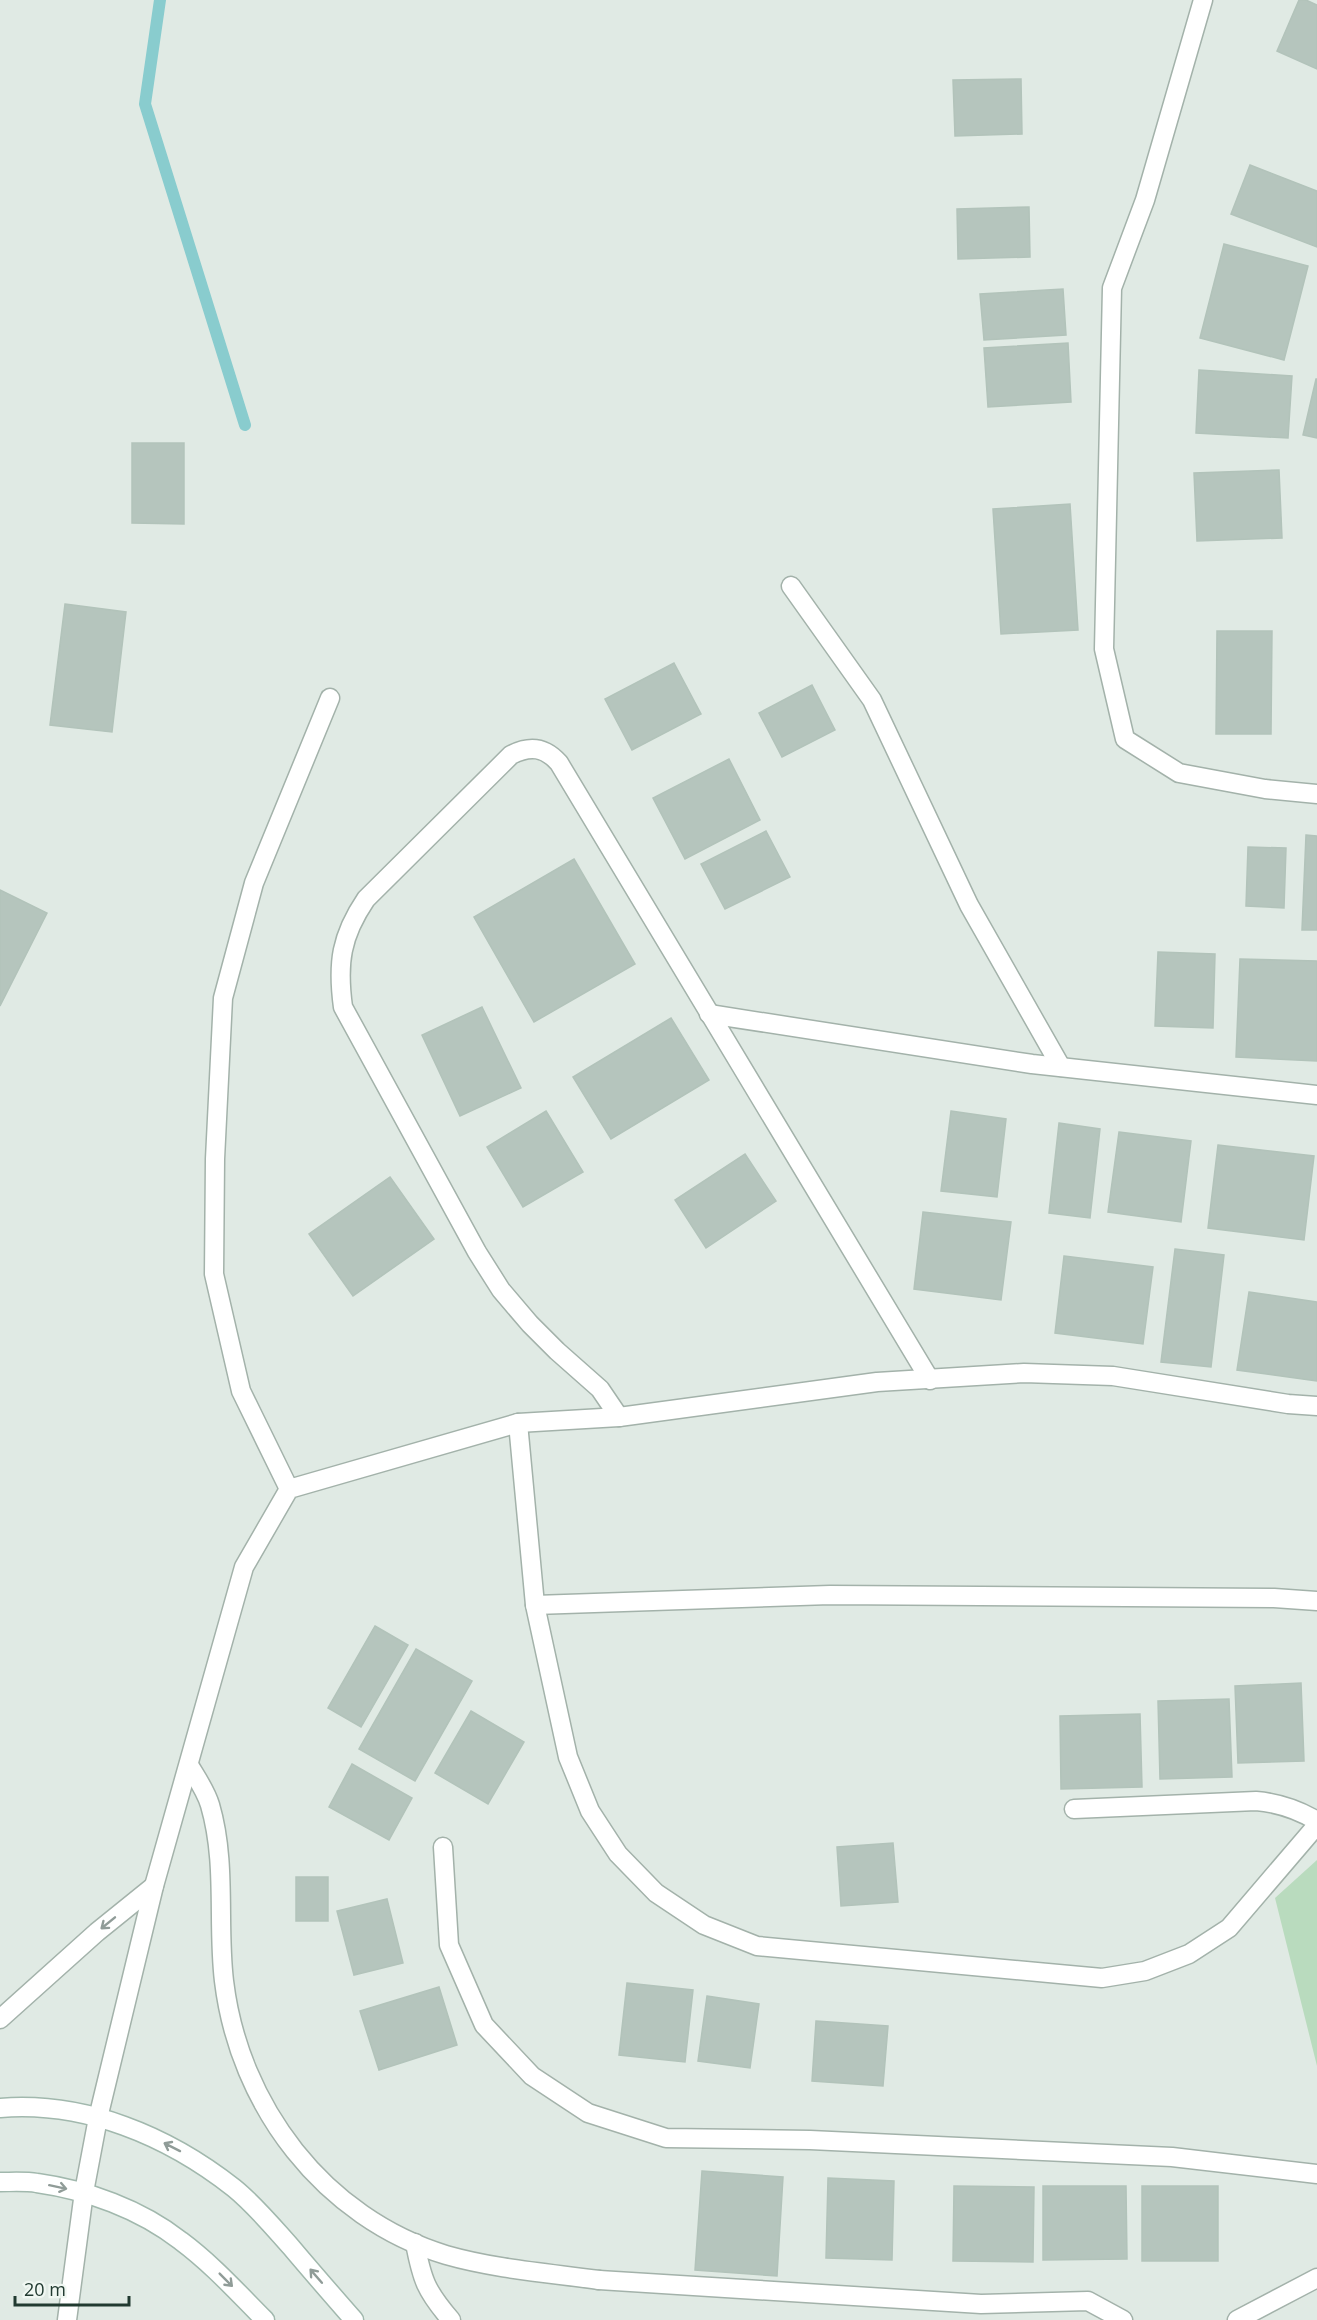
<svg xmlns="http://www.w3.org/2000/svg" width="1317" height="2320" viewBox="0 0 1317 2320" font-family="'Open Sans',sans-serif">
<rect width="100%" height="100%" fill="#e0eae4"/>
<path fill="#b9dbbe" d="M1317,1860V2066L1275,1898Z"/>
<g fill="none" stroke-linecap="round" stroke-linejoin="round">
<path stroke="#89ccce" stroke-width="12" d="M160,0L145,104L245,425"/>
</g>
<g fill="#b5c5bd" stroke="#b2c3ba" stroke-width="1.5">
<path d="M1299,0H1306L1317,5V69L1277,51Z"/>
<path d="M1021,79L1022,134L955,136L953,80Z"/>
<path d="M1250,165L1317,191V247L1231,214Z"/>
<path d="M1029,207L1030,257L958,259L957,209Z"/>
<path d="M1224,244L1308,266L1284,360L1200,338Z"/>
<path d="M1063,289L1066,335L984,340L980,294Z"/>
<path d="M1068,343L1071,402L988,407L984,348Z"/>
<path d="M1199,370L1292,376L1288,438L1196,433Z"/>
<path d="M1316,379H1317V438L1303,435Z"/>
<path d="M132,443H184V524L132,523Z"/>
<path d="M1279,470L1282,538L1197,541L1194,473Z"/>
<path d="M1070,504L1078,630L1001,634L993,509Z"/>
<path d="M65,604L126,612L112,732L50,725Z"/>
<path d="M1217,631H1272L1271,734H1216Z"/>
<path d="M674,663L701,714L632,750L605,699Z"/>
<path d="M812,685L835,730L782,757L759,713Z"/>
<path d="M729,759L760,820L685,859L653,798Z"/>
<path d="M766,831L790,877L725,909L701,864Z"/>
<path d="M1306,835L1317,836V930H1302Z"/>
<path d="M1248,847L1286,848L1284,908L1246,906Z"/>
<path d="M574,859L635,964L534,1022L474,917Z"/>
<path d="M0,890L47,913L0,1006Z"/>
<path d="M1158,952L1215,954L1213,1028L1155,1026Z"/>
<path d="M1240,959L1317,961V1061L1236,1057Z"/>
<path d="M482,1007L521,1088L460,1116L422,1035Z"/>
<path d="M671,1018L709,1080L611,1139L573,1077Z"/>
<path d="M546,1111L583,1172L523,1207L487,1147Z"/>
<path d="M951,1111L1006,1119L997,1197L941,1191Z"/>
<path d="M1059,1123L1100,1129L1090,1218L1049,1213Z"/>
<path d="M1119,1132L1191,1141L1181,1222L1108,1212Z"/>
<path d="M1218,1145L1314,1156L1304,1240L1208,1228Z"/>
<path d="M745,1154L776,1201L706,1248L675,1200Z"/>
<path d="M390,1177L434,1239L353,1296L309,1234Z"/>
<path d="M923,1212L1011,1222L1001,1300L914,1289Z"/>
<path d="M1175,1249L1224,1255L1211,1367L1161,1362Z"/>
<path d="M1064,1256L1153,1267L1143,1344L1055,1333Z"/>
<path d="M1249,1292L1317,1302V1381L1237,1370Z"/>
<path d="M375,1626L408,1645L361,1727L328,1708Z"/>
<path d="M416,1649L472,1681L415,1781L359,1749Z"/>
<path d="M1301,1683L1304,1761L1238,1763L1235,1686Z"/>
<path d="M1229,1699L1232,1777L1160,1779L1158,1701Z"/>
<path d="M471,1711L524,1742L488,1804L435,1773Z"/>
<path d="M1140,1714L1142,1787L1061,1789L1060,1716Z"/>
<path d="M352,1764L412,1798L389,1840L329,1807Z"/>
<path d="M893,1843L898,1902L841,1906L837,1847Z"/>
<rect x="296" y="1877" width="32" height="44"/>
<path d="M387,1899L403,1963L354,1975L337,1911Z"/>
<path d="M627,1983L693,1990L685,2062L619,2055Z"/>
<path d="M439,1987L457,2045L379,2070L360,2011Z"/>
<path d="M707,1996L759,2004L750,2068L698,2061Z"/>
<path d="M816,2021L888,2026L883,2086L812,2081Z"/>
<path d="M702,2171L783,2177L777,2276L695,2270Z"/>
<path d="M828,2178L894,2181L892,2260L826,2258Z"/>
<path d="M954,2186L1034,2187L1033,2262L953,2261Z"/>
<path d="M1043,2186H1126L1127,2259L1043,2260Z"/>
<rect x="1142" y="2186" width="76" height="75"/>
</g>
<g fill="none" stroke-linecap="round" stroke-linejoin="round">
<defs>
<g id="lane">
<path d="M189,1765C196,1777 206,1791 210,1805C227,1863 217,1923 224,1981C239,2106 324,2218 446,2255C495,2269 548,2273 599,2280"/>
<path d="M1074,1809L1256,1801C1279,1803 1297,1809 1317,1821"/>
<path d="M415,2243C422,2280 426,2291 451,2320"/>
</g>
<g id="street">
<path d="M1203,0L1145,200L1112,288L1104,649L1125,739L1179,773L1265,789L1317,794"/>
<path d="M791,586L872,700L969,905L1061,1067"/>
<path d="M709,1014L1032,1064L1317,1095"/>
<path d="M619,1417L600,1389L557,1351L530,1324L501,1290L477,1252L343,1007C337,963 341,936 366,899L511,755C530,745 545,747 559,763L930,1380"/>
<path d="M518,1423L535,1605L568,1757L590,1811L618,1854L656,1893L704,1925L757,1946L1102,1978L1145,1971L1189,1954L1229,1928L1317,1825"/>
<path d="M289,1489L241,1391L214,1274L215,1159L223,998L254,883L330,698"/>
<path d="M535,1605L830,1595L1274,1598L1317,1601"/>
<path d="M443,1847L449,1945L484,2025L532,2076L588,2113L666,2138L810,2140L1172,2157L1317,2174"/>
<path d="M0,2019L97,1932L154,1886"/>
<path d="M599,2280L981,2304L1088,2301L1123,2320"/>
<path d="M67,2320L84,2192L98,2118L154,1886L244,1567L289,1489L518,1423L619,1417L877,1382L1024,1373L1113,1376L1288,1404L1317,1406"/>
<path d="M1237,2320L1317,2278"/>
</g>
<g id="secondary">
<path d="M0,2108C85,2101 168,2136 234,2188C255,2205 273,2227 291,2247C312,2272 333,2296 354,2320"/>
<path d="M0,2182C12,2182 25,2181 37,2183C87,2190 140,2209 181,2241C212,2264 238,2293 265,2320"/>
</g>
</defs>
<use href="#lane" stroke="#a3b2aa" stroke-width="21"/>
<use href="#street" stroke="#a3b2aa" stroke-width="21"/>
<use href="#secondary" stroke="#a1b8ad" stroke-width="21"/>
<use href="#lane" stroke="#fff" stroke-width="18"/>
<use href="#street" stroke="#fff" stroke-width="18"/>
<use href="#secondary" stroke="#fff" stroke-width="18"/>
</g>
<defs><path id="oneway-shaft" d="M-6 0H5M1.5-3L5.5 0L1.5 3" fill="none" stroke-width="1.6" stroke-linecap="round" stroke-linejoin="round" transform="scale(1.5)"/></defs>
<g stroke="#909c98">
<use href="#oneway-shaft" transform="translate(108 1923) rotate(141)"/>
<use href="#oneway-shaft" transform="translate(172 2147) rotate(-153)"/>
<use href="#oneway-shaft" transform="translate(58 2187) rotate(12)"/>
<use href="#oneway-shaft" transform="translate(316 2276) rotate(-131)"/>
<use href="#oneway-shaft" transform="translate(226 2280) rotate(45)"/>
</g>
<path d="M15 2296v9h114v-9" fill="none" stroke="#213a30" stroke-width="3"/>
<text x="24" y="2296" font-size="18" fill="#213a30" stroke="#f0f7f2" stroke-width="4.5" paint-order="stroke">20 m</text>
</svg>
